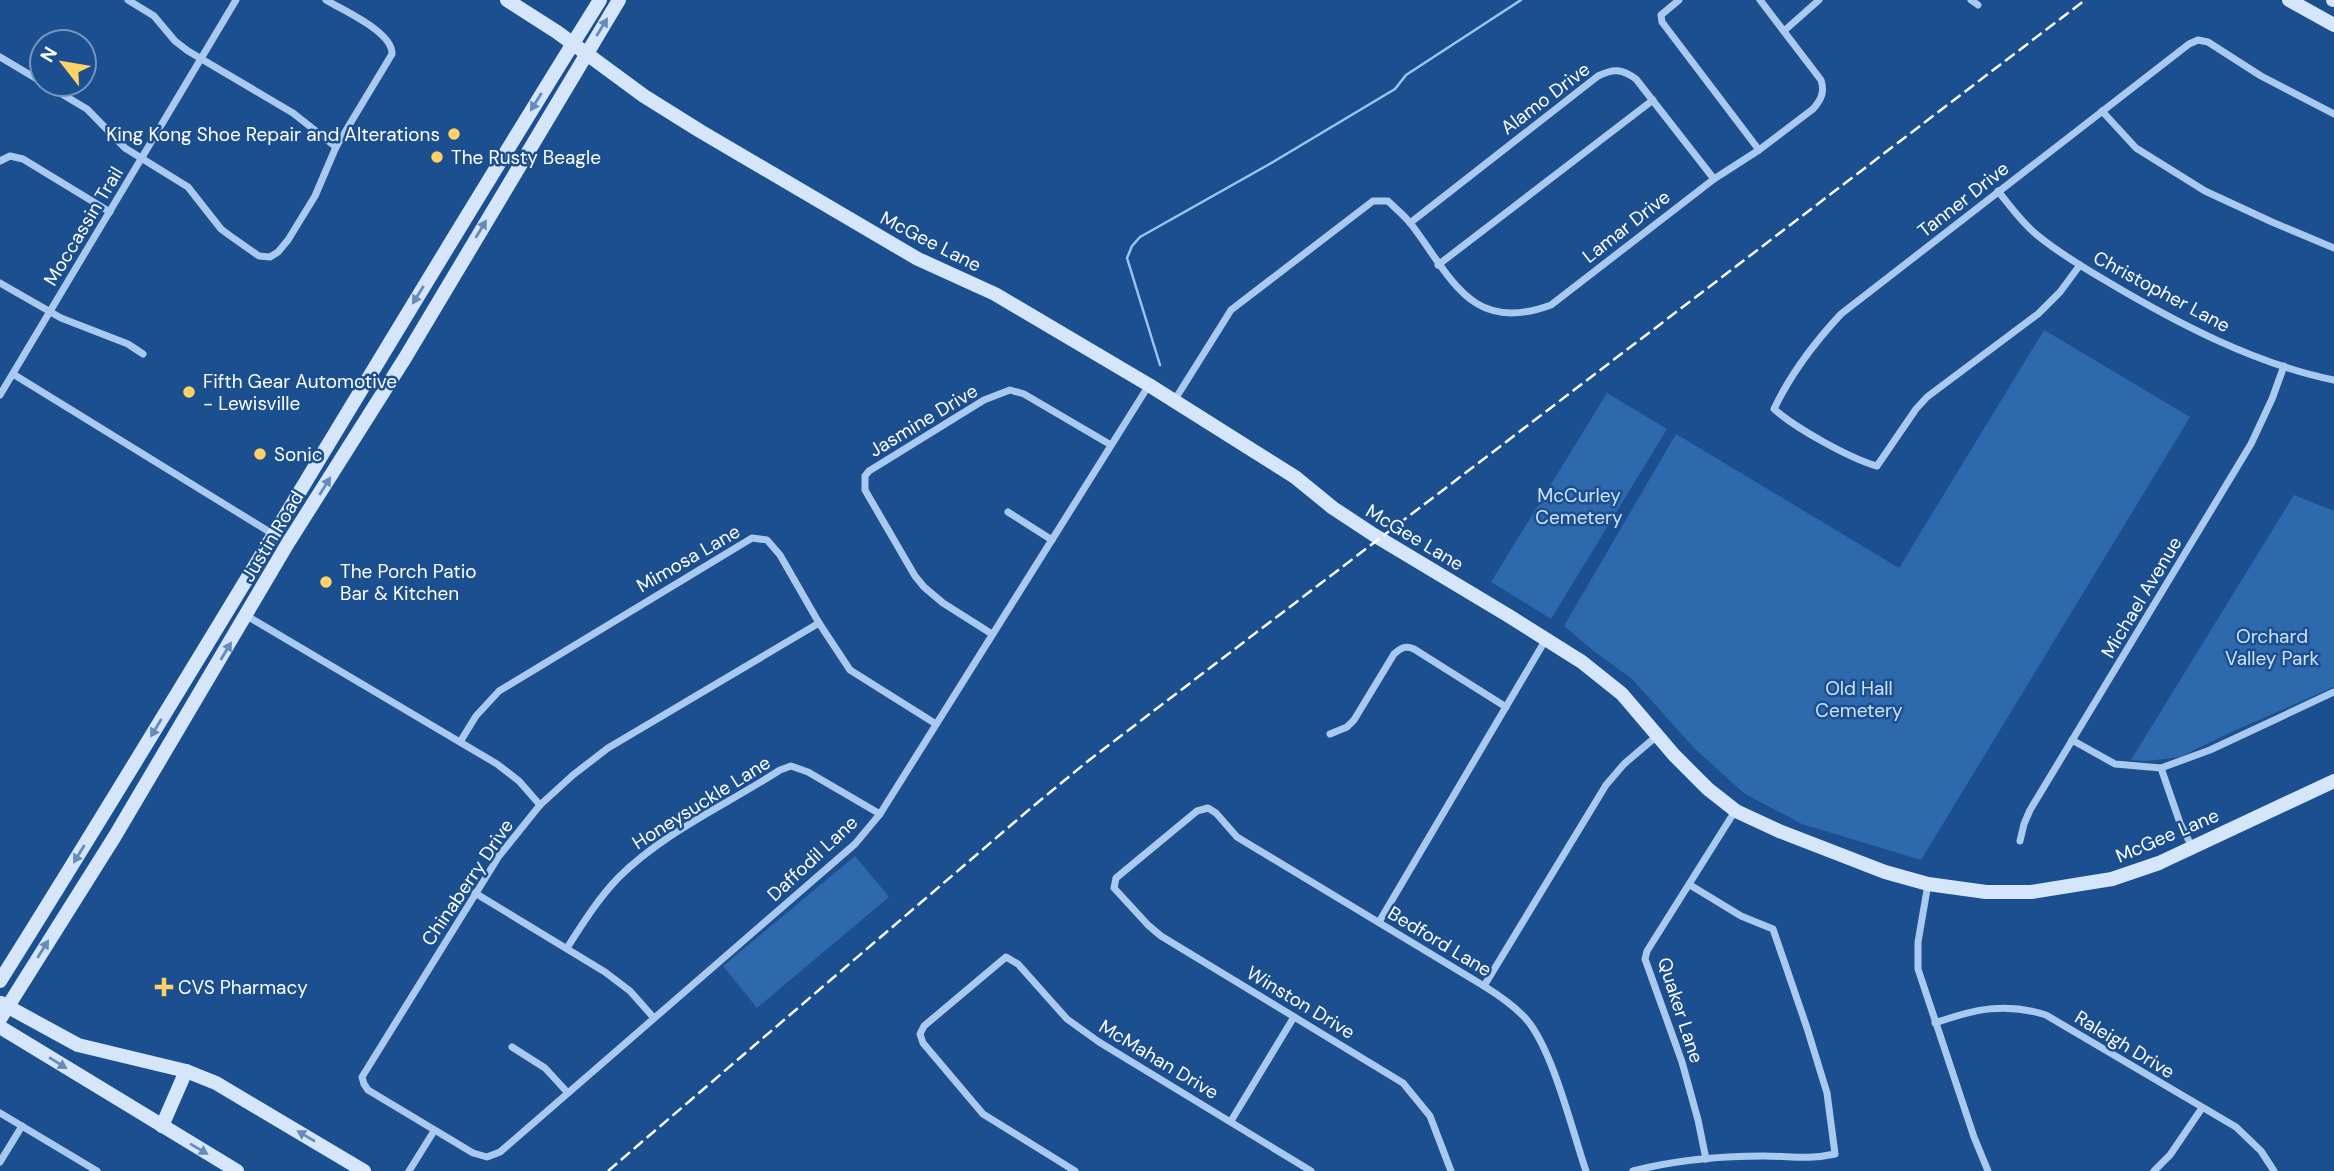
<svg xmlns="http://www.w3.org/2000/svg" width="2334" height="1171" viewBox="0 0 2334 1171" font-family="'DM Sans',sans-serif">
<rect width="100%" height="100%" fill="#1b4f8f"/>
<g fill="#2e69ad">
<path d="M2044,330L2190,417L1921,860L1802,824L1745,794L1695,749L1632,679L1595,652L1564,626L1676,434L1899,568Z"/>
<path d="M1607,393L1667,429L1551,619L1491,582Z"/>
<path d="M2294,495L2334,511V687L2229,733L2180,757L2147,761L2131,760Z"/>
<path d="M855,856L889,897L757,1008L723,966Z"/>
</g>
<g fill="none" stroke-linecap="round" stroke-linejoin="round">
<path stroke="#9cc4f0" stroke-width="2.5" d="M1160,365L1127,258L1132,246L1140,237L1273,162L1395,89L1406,75L1521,0"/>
<g stroke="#a9c9ee" stroke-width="7">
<path d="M128,0L154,16L175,41L188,51L293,113L336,147"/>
<path d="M1679,0L1661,15L1662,22L1759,150"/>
<path d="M1971,0L1978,5"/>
<path d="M1784,31L1819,0"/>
<path d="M0,57L42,82"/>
<path d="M45,84L87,109L125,148L188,187L221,229L229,235L259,256L270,257L278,252L288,240L315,196L336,147L392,54C393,32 344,11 326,0"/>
<path d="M2102,111L2136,148L2205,191L2272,222L2334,248"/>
<path d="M0,161L10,156L23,159L110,212"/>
<path d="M1998,191C2010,206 2022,223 2037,235C2059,253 2084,268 2108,282C2177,323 2255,364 2334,380"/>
<path d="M1410,223L1598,76C1614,68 1622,69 1636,79L1714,179"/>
<path d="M1438,265L1653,100"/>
<path d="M2080,265L2060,292L2038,314L1927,397L1916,409L1877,466C1851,459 1795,428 1774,409C1790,375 1815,342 1841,314L2189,44L2198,40L2208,42L2261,76L2334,114"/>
<path d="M0,283L61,318L128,344L143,354"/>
<path d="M13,374L276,536"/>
<path d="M0,395L236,0"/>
<path d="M1174,401L1231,310L1373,201H1388C1396,209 1405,216 1411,224C1451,276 1470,335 1551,305L1714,179L1759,150L1813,109C1821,100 1825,92 1821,80L1760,0"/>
<path d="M1008,512L1052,540"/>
<path d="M247,616L497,764L519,781L540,805"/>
<path d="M819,623L608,748L573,775L540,805L499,856L362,1077L364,1084L368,1090L473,1153L487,1157L500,1152L855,844L880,814L1149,385"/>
<path d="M992,634L943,603L924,587L915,576L865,490V476L869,471L984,400L1010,390L1024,394L1111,445"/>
<path d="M1330,734L1347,727L1354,720L1394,654C1401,648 1405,645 1414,649L1506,707"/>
<path d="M2072,740L2115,764L2161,768L2210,750L2334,692"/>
<path d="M460,742L476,716L499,691L752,538L767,540L780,555L819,623L850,670L936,724"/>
<path d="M2161,768L2180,823L2192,847"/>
<path d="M2020,841L2024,824L2030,810L2251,444L2272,399L2284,366"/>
<path d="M1928,884L1918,942V969L1974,1137L1988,1171"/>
<path d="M475,893L605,972L630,991L654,1018"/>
<path d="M1379,922L1546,639"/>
<path d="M567,948C583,923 598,899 618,878C664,832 726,805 780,770L791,766L808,772L880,814"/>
<path d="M1484,986L1606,785L1624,764L1658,735"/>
<path d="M1935,1023C1974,1009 2006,1002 2046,1015L2236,1127L2261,1151L2274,1171"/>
<path d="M512,1047L545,1068L568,1093"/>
<path d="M0,1113L97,1171"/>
<path d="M1231,1121L1294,1017"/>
<path d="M1706,1159L1698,1120L1682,1062L1645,959L1647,951L1735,811"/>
<path d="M0,1162L22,1126"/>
<path d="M409,1171L434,1131"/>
<path d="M1075,1171L983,1114L923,1043L920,1034L924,1026L1006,957L1018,964L1067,1019L1099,1042L1311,1171"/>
<path d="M1451,1171L1430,1116L1403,1083L1161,936L1148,925L1114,888L1116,878L1197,811L1208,808L1216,813L1237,837L1484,986C1500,996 1515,1006 1527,1020C1553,1051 1572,1130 1586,1171"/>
<path d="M1633,1171C1675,1160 1721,1156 1764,1156C1792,1156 1807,1160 1835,1154L1827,1093L1807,1028L1773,929L1741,916L1690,885"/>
<path d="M2154,1171L2170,1155L2202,1108"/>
</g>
<g stroke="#d6e6fa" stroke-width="14">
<path d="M507,0L557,32L644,96L700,131L918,259L995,294L1149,385L1295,477L1333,508L1374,535L1509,616L1582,662L1622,694L1674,755L1708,789L1736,811L1779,831L1885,872L1928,884L1986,892H2031L2112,879L2159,863L2334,781"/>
<path d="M2289,0L2334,25"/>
<path d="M2333,0H2334"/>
<path d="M0,981C204,656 397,325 600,0"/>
<path d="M1,1003L78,1045L186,1071L216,1083L364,1171"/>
<path d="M0,1019L115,836L288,543L405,358L619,0"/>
<path d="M0,1027L237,1171"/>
<path d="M162,1126L186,1071"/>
</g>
<path stroke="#fff" stroke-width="2.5" stroke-dasharray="12 5" stroke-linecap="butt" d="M608,1171L1031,808L1088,761L2085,0"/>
</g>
<defs><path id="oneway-solid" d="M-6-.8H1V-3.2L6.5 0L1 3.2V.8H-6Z" transform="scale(1.75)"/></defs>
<g fill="#668bba">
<use href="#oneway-solid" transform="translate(602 27) rotate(-58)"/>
<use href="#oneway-solid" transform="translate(536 102) rotate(122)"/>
<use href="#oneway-solid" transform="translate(481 229) rotate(-59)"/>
<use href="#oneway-solid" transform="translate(418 295) rotate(122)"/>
<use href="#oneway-solid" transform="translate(325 486) rotate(-58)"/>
<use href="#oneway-solid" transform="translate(226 651) rotate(-59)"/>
<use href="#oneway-solid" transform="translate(156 728) rotate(121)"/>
<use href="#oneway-solid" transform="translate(79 854) rotate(122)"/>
<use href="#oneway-solid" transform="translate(43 949) rotate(-58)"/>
<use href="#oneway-solid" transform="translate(58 1063) rotate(32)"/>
<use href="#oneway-solid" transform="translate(306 1136) rotate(-149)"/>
<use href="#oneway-solid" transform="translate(199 1149) rotate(31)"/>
</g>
<g fill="#ffd166" stroke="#1b4f8f" stroke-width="2.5">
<circle cx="454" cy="134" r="7"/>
<circle cx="437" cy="157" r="7"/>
<circle cx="189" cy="392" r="7"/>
<circle cx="260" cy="454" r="7"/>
<circle cx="326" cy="582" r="7"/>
<path d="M160.5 976.5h7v7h7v7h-7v7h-7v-7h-7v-7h7z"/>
</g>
<g text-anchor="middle" stroke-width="5" stroke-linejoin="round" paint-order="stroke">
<g font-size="19" fill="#fff" stroke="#1b4f8f">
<text transform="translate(1545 98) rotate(-37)" y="7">Alamo Drive</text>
<text transform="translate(1963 199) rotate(-38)" y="7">Tanner Drive</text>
<text transform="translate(83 226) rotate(-59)" y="7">Moccassin Trail</text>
<text transform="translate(1626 226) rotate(-38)" y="7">Lamar Drive</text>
<text transform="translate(931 241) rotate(27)" y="7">McGee Lane</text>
<text transform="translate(2162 291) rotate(28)" y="7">Christopher Lane</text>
<text transform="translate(923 420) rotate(-31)" y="7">Jasmine Drive</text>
<text transform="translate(272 536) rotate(-59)" y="7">Justin Road</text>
<text transform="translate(1415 537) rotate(31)" y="7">McGee Lane</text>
<text transform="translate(688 558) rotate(-30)" y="7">Mimosa Lane</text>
<text transform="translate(2141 597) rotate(-59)" y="7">Michael Avenue</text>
<text transform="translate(701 802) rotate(-32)" y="7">Honeysuckle Lane</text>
<text transform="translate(2167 835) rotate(-23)" y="7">McGee Lane</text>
<text transform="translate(812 858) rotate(-43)" y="7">Daffodil Lane</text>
<text transform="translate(467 882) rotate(-56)" y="7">Chinaberry Drive</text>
<text transform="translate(1440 941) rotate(31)" y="7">Bedford Lane</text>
<text transform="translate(1301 1002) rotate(31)" y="7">Winston Drive</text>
<text transform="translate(1681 1010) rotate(72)" y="7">Quaker Lane</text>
<text transform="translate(2125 1044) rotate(31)" y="7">Raleigh Drive</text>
<text transform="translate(1159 1059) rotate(31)" y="7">McMahan Drive</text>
</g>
<g font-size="19" fill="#fff" stroke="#1b4f8f" text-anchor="start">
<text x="440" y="141" text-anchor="end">King Kong Shoe Repair and Alterations</text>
<text x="451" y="164">The Rusty Beagle</text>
<text x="203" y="388">Fifth Gear Automotive<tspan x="203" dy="22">- Lewisville</tspan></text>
<text x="274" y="461">Sonic</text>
<text x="340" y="578">The Porch Patio<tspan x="340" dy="22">Bar &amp; Kitchen</tspan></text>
<text x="178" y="994">CVS Pharmacy</text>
</g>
<g font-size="19" fill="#cfe3fa" stroke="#1b4f8f">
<text x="1579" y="502">McCurley<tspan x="1579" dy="22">Cemetery</tspan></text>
<text x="2272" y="643">Orchard<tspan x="2272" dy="22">Valley Park</tspan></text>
<text x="1859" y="695">Old Hall<tspan x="1859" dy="22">Cemetery</tspan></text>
</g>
</g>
<g transform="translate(63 63) rotate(301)"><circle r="33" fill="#1b4f8f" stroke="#7695bc" stroke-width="2"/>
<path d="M0-5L12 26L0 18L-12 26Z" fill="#ffd166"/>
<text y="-10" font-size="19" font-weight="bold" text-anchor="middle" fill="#ffffff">N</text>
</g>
</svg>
